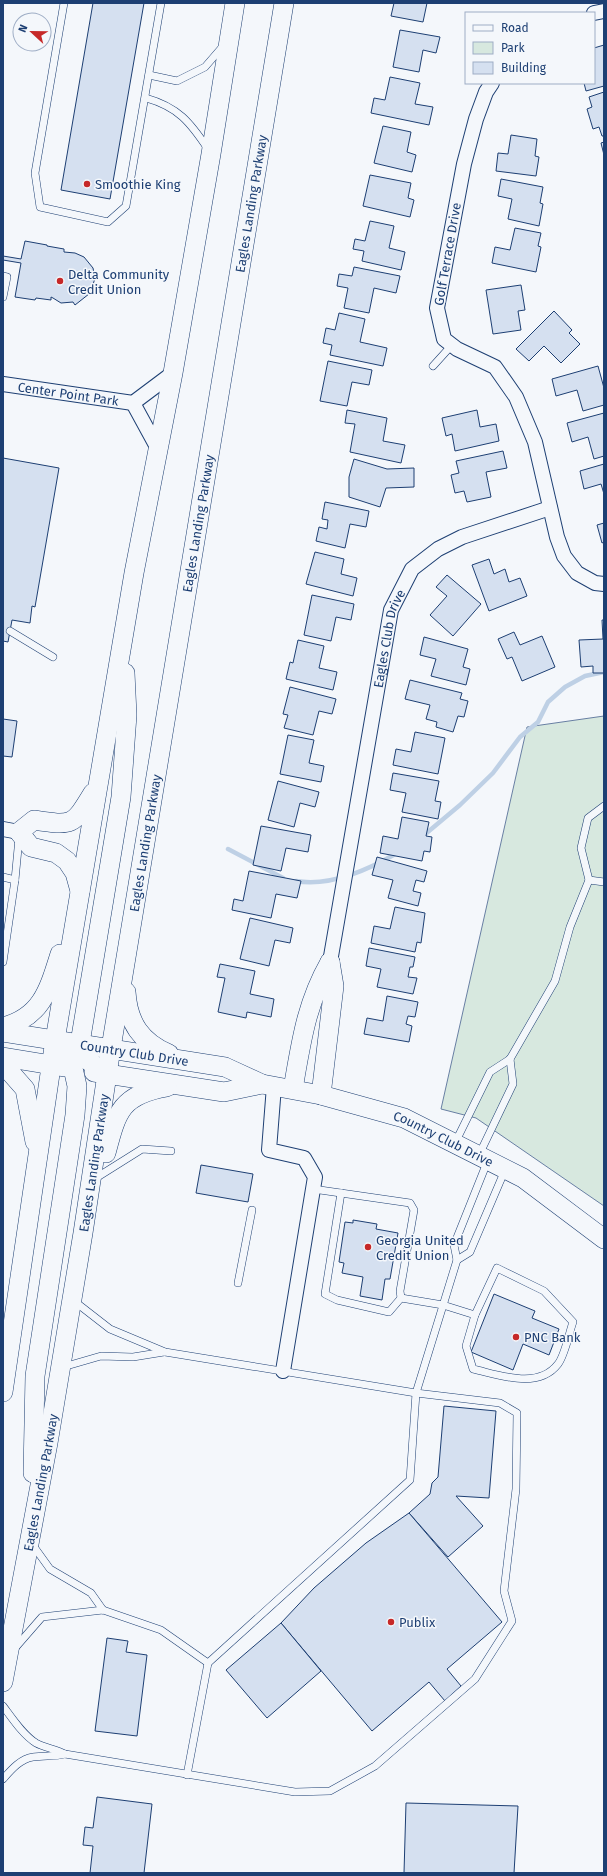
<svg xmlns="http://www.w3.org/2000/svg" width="607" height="1876" viewBox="0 0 607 1876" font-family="'Fira Sans',sans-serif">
<rect width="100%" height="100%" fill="#f4f7fb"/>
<path fill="#d7e8df" stroke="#687fa3" d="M604,716V1206L476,1118L441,1109L527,727Z"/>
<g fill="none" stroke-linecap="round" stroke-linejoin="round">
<g stroke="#bed0e5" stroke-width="4.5">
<path d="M423,836L460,805L493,773L520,737L538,722L548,702L565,687L585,676L604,672"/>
<path d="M228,849L283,878"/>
<path d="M296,881C331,887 368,870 397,853"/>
</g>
</g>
<g fill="#d5e0f0" stroke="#1d3f73">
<path d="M93,3H144L110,199L61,190Z"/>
<path d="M394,3H427L423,22L391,16Z"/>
<path d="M400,30L440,37L436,53L423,50L419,72L393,67Z"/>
<path d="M604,45V86L586,91L584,83H594V48Z"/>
<path d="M390,77L420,83L415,104L433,107L429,125L371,113L374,98L385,100Z"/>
<path d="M604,92V136H602L599,127L593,129L587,109L592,107L589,97Z"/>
<path d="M383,126L411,132L407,152L416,155L412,172L374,163Z"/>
<path d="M511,135L537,139L535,156L539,157L536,176L496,171L498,153L508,154Z"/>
<path d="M604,142V155L601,143Z"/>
<path d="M370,175L411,183L408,198L414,200L410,217L363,206Z"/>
<path d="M501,179L543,187L540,203L543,204L539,226L508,219L512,199L498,196Z"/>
<path d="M370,221L394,226L389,248L405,252L401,270L362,261L364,251L353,249L355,239L365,241Z"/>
<path d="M515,228L541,233L538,246L541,247L536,272L492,263L495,247L510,250Z"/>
<path d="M25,241L47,245V246L64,249V252L75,253L84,257L93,268L95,278L92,288L94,290L75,305L73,302L61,303L53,298L51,297V300L36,298L35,300L15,297L21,263L3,260V256L21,259Z"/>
<path d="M354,267L400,276L396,293L374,288L369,313L344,308L348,288L337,286L339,274L352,276Z"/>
<path d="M521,285L525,310L518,311L521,330L493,334L486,290Z"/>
<path d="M554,311L572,330L569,333L580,344L561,363L544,346L529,361L516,349Z"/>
<path d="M339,313L365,319L360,342L387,348L383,366L330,355L332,345L323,343L326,328L335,330Z"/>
<path d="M328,361L372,370L369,385L352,382L347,406L320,401Z"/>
<path d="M598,366L604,388V405L583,411L577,390L556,396L552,379Z"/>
<path d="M347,410L387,418L383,441L405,445L401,463L350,452L355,424L345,423Z"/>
<path d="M477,410L480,427L496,424L499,441L455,451L452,434L446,436L442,418Z"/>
<path d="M604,413V456L594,459L588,437L572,442L567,423Z"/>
<path d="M503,451L507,468L486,472L491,497L467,502L464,491L455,493L451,475L459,473L456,461Z"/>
<path d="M3,458L59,468L35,607L32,606L30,623L12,620L8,642L3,641Z"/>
<path d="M354,459L387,469L414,468V487L386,488L380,507L349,497V477Z"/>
<path d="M604,464V494L601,484L584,489L580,471Z"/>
<path d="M325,502L369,511L366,527L350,524L345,548L316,541L319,527L327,529L328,520L322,519Z"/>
<path d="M604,523V542L602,543L597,525Z"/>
<path d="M315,552L344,559L341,574L357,578L353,596L306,584Z"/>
<path d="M489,559L494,574L505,569L509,582L520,578L527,596L489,611L472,565Z"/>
<path d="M447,575L481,604L453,636L430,615L447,596L436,587Z"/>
<path d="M312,595L354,604L351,620L336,617L331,641L304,635Z"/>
<path d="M602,620H604V673H593V666L581,667L579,640L603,639Z"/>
<path d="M514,632L520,645L542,636L555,667L522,681L512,657L507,659L498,639Z"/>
<path d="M424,637L468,649L463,667L470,669L466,685L431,676L436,659L420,655Z"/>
<path d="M298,640L324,646L319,668L337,672L333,690L286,679L290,662L293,663Z"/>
<path d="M410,680L462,693L460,699L468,701L464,717L458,716L453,732L436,727L437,722L426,719L430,705L405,699Z"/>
<path d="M290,687L336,699L332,714L319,711L313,735L284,728L288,715L283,714Z"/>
<path d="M3,719L17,721L12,757L3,756Z"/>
<path d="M415,732L445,738L438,774L393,765L396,749L411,752Z"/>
<path d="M288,735L314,740L309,763L324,766L321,782L280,774Z"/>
<path d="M393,773L439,781L435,801L441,802L438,819L402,812L406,793L390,790Z"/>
<path d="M278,781L319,792L315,807L300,803L294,827L268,820Z"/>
<path d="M402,817L429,822L426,836L432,837L430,852L424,851L422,861L380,853L383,836L398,839Z"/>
<path d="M261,826L311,835L308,852L286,848L281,871L253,865Z"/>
<path d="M377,857L427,871L424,882L416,880L413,891L421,893L418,906L388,898L393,880L372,875Z"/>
<path d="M249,871L301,881L297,898L276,894L271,918L232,910L234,899L243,901Z"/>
<path d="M395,907L425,913L421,943L417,942L415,952L371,943L374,926L390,929Z"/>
<path d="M250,918L293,928L290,943L275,940L269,966L240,959Z"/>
<path d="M369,948L415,957L413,967H410L408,977L417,978L413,994L377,987L381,969L366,966Z"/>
<path d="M220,964L255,971L250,994L274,999L271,1017L247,1012L246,1018L218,1012L225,978L217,977Z"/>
<path d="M387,996L418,1002L415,1017L408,1016L406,1024L412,1026L409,1042L364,1034L367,1018L383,1021Z"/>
<path d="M201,1165L253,1174L248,1202L196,1193Z"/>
<path d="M353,1220L377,1224L376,1229L398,1233L390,1279H385L382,1300L360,1296L363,1277L342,1273L344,1263L339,1262L345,1222L353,1223Z"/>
<path d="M494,1294L535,1311L532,1318L559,1329L549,1355L523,1344L513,1370L471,1352Z"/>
<path d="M444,1406L496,1411L489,1498L456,1496L483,1526L448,1557L409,1513L430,1494L432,1483L438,1477Z"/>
<path d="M409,1513L502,1622L447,1669L461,1686L445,1701L429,1682L372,1731L281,1623L314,1588L366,1543Z"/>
<path d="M281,1623L321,1671L267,1718L226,1670Z"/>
<path d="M107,1638L128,1641L126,1652L147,1655L137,1736L95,1731Z"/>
<path d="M97,1797L152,1804L144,1873H90L93,1846L83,1845L85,1827L93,1828Z"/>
<path d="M406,1803L518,1806L514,1873H404Z"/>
</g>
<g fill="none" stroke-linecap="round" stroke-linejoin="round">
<defs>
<g id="lane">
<path d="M64,3L35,173L40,207L108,222L126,206L161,3"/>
<path d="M149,75L177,81L205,67L224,45"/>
<path d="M146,98C178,107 190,122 208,149"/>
<path d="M3,276L7,277L3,297"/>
<path d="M433,366L452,345"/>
<path d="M10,631L53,657"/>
<path d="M3,877L15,880L3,962"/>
<path d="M15,880L19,838"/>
<path d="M589,880L604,882"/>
<path d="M455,1143L490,1072L510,1059L555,981L570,927L589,880L581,848L588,818L604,806"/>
<path d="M479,1155L513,1084L510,1059"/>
<path d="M99,1176L142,1149L171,1151"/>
<path d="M313,1189L410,1203L414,1210L400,1291L401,1298L443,1305L475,1315"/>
<path d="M341,1193L325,1294L337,1300L389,1312L401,1298"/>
<path d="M457,1260L470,1252L505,1170"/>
<path d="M497,1268L544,1291L573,1322C569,1333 565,1355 558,1364C538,1390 500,1375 473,1369L466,1346L475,1315Z"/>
<path d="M238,1283L252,1210"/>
<path d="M63,1367L101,1356L133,1357L164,1352"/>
<path d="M32,1544L50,1569L91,1593L103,1610"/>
<path d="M15,1648L42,1617L103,1610L161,1630L208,1663L410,1480L416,1393L165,1352L110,1329L74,1301"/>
<path d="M3,1706C12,1718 23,1735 36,1743C45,1748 56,1749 65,1754L295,1792L330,1791L375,1766L475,1679L512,1621L504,1591L516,1489L517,1413L500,1403L416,1393L457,1260L454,1245L488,1160"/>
<path d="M187,1775L208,1663"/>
<path d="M3,1779C11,1770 20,1759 33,1757C44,1755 54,1757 65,1754"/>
</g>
<g id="street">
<path d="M594,13L604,11"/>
<path d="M492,83L486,92L476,119L464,164L437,308L444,339L457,349L495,367L516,397L535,442L557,537L564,556L577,573L595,583L604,584"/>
<path id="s1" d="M3,384L133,403L173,373"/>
<path d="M133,403L157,447"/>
<path d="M3,829L19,832"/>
<path id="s2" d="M330,962L391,610L412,569L438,549L462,537L550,508"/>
<path d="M274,1086L269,1150L304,1158L315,1177L283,1371"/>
</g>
<g id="secondary">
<path d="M80,891L75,873L67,861L56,853L31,847L19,832L34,820C73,826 73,826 93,793"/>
<path d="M126,992C128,1023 141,1042 169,1054"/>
<path d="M3,1027C42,1017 49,989 60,954"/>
<path id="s3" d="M3,1032L225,1067L262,1084L321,1095L404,1118L523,1178L604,1239"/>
<path d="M3,1057L64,1067"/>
<path d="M3,1064L25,1089L35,1142"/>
<path d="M94,1072L224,1092L262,1084"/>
<path d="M107,1074L83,1057L80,1043L121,797L127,715L125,673"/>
<path d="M293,1089C301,1043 306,1004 330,962"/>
<path d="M321,1095L334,986L330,962"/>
<path d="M106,1153C117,1111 121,1095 167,1087"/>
<path d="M3,1392L55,1040L134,573L173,373L211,154L235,3"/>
<path d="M33,1473L35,1376L75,1115L77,1086L73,1068L55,1040"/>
<path id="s4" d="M3,1682L48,1443L83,1233L111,1048L284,3"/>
</g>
</defs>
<use href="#lane" stroke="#1d3f73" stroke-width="8"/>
<use href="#street" stroke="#1d3f73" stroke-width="16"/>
<use href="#secondary" stroke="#1d3f73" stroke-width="20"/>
<use href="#lane" stroke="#f4f7fb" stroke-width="7"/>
<use href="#street" stroke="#f4f7fb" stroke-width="14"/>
<use href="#secondary" stroke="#f4f7fb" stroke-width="19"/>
</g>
<g fill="#c62828" stroke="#f4f7fb" stroke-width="1.5">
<circle cx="87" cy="184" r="4"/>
<circle cx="60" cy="281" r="4"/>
<circle cx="368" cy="1247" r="4"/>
<circle cx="516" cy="1337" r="4"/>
<circle cx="391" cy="1622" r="4"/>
</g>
<g text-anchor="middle" stroke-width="3" stroke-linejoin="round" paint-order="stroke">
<g font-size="13" fill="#1d3f73" stroke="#f4f7fb" text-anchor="start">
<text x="95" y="189">Smoothie King</text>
<text x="68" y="279">Delta Community<tspan x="68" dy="15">Credit Union</tspan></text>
<text x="376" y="1245">Georgia United<tspan x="376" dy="15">Credit Union</tspan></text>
<text x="524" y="1342">PNC Bank</text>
<text x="399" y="1627">Publix</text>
</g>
<g font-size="13" fill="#1d3f73" stroke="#f4f7fb">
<text dy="5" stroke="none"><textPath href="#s4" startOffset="1499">Eagles Landing Parkway</textPath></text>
<text transform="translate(447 254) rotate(-80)" y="5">Golf Terrace Drive</text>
<text dy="5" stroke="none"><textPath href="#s1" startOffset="66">Center Point Park</textPath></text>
<text dy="5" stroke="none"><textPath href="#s4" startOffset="1175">Eagles Landing Parkway</textPath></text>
<text dy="5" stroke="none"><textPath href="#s2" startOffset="329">Eagles Club Drive</textPath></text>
<text dy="5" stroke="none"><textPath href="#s4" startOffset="851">Eagles Landing Parkway</textPath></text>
<text dy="5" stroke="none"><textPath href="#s3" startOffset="133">Country Club Drive</textPath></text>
<text dy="5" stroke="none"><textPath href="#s3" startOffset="456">Country Club Drive</textPath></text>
<text dy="5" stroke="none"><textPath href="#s4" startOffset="527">Eagles Landing Parkway</textPath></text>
<text dy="5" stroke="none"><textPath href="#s4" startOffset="203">Eagles Landing Parkway</textPath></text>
</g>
</g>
<rect width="607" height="1876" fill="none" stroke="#1d3f73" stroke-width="8"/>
<rect x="465" y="12" width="130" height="72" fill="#f4f7fb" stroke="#9eadc5"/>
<rect x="473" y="25" width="20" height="6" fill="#f4f7fb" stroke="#9eadc5"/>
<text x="501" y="32" font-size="12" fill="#1d3f73">Road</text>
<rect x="473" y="42" width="20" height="12" fill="#d7e8df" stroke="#9eadc5"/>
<text x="501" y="52" font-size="12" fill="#1d3f73">Park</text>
<rect x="473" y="62" width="20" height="12" fill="#d5e0f0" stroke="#9eadc5"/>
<text x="501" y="72" font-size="12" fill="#1d3f73">Building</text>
<g transform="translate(32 32) rotate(292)"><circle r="19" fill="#f4f7fb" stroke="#9eadc5"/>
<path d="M0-3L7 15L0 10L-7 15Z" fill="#c62828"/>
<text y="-6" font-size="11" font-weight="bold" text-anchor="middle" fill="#1d3f73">N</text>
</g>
</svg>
